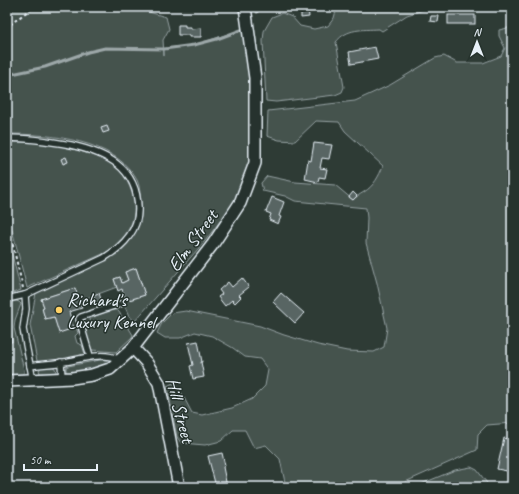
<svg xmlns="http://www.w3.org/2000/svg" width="519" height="494" viewBox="0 0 519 494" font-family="Caveat,sans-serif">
<rect width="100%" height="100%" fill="#2e3b35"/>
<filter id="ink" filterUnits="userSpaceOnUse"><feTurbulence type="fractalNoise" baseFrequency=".025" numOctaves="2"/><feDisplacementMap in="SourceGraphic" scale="8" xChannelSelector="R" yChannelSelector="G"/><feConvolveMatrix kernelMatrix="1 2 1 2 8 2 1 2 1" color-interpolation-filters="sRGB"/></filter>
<g filter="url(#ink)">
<g fill="#45524e" stroke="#96a2a3">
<path d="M7,7H140L142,10L166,17L169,29L163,40L164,56V49L194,45L241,30L247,43L251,68V156L246,173L233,204L205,241L135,321L129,316L122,300L128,297L129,300L145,295L136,268L125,272L128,280L122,283L120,277L114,279L117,287L79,301L75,288L41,299L44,307L42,308L45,319L54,317L59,332L76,327L78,333L75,336L77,343L82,345L85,354C76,357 45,365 37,361L30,325L36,293L117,254C133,241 144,223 141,201C140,195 140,186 137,180C115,139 49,134 7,134Z"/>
<path d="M337,7H433L407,15L382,31L379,29C362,30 347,28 336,42L344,87L342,92L335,95L276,102L266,101L263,41L264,31L272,17L282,13L292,17L300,26L314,29L328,26L334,18Z"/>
<path d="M512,27V423L487,425L478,434L477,450L394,487H286L280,459L266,445L254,448L245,430H233L221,441L205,445L181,443L177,437L167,386L173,383L181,392L192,413L202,415L232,408L252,399L265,386L268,370L260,359L245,357L233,348L212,336L195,332L180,338H165L157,333L162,323L172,313L186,311L260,326L284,335L318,345L347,351L374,352L384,347L387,328L377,283L366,243L367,218L366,208L295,201L285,196L263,191L261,183L267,176L295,182L335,185L353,200C357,196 359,195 364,192C374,186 379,176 383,166L345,131L339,122L316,121L295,141L279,140L267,136L268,111L355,101L390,85L435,58L444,56L457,63H483L501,56L505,48L499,36V30Z"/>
<path d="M7,142C20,143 34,141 47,143C60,145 101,156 111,163C124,171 133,189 134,204C136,227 122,241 105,253L27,288L7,210Z"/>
<path d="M7,235L21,290L7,295Z"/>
<path d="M16,301L19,302L21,304L15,320L14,328L24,370V373L21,375H7V303Z"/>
<path d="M112,310H117L119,312L133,335L132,337L116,352L92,350C88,342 81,325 92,318C98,314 106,312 112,310Z"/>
<path d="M100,360H105L109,362C102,369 76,375 66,373V367L68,366Z"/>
<path d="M41,367H53L55,368L56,372L53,374H42L40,373L39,370Z"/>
<path d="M471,467L477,470L490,487H414L455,470Z"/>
</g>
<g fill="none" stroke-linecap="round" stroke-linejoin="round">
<g stroke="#9da8a9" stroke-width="3">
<path d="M257,12L258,7"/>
<path d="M7,75L45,67L88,52L105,48L164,49L194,45L217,39L241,30"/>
</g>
</g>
<g fill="#596563" stroke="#e8f1f8">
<path d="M295,7H308L309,17L301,18V11H295Z"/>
<rect x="448" y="15" width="27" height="9"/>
<path d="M431,16H439L438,22L430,21Z"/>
<path d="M178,25H185V27H191V29L201,28V37H189V35H178Z"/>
<path d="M375,47L378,59L351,64L349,52Z"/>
<path d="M107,126L109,131L103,133L101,128Z"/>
<path d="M314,143L332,145L329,159L322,158L320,168L327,169L325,178L319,177L318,182L305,179L308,160L311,161Z"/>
<path d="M66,157L68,162L63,164L61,159Z"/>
<path d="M353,192L357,196L353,200L349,197Z"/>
<path d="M272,197L284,202L279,216L281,217L278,224L269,220L271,214L266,212Z"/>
<path d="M136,268L145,295L129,300L128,297L125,298L122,289L118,291L114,279L120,277L122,283L128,280L125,272Z"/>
<path d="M242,278L249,287L239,295L241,297L235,303L232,300L225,306L218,297L222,294L219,290L228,282L232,287Z"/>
<path d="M75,288L82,308L69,312L74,328L59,333L54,317L45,319L42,308L44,307L41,299Z"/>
<path d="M99,293L103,306L98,308L93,295Z"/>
<path d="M281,293L304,313L295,323L273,302Z"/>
<path d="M10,323L12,342H7V324Z"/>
<path d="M198,341L202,362H201L204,377L193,379L190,366L193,365L188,343Z"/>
<path d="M504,438L512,440V472L497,469Z"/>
<path d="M222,453L225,466L223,467L227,487H216L208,456Z"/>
</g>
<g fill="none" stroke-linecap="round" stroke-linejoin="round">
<defs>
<g id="lane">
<path d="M7,138C29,138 49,141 71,145C106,153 137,167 138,208C139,231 122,247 104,258L25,295L7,299"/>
<path d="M25,295L26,309L23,329L33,381"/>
<path d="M90,356L79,319L81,317L120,304"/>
<path d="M61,362L62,379"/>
<path d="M30,366C41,364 53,364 64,362C83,359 101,351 120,360"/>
</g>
<g id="street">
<path d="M133,348L146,362L159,383L179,487"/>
<path d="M7,381L72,378L92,375L110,369L133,348L213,244L240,203L255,163V78L245,7"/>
</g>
</defs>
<use href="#lane" stroke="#e8f1f8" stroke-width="8"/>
<use href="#street" stroke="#e8f1f8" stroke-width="14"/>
<g stroke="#e8f1f8" stroke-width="2" stroke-dasharray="3 3" stroke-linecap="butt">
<path d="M7,30L11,24L33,7"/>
<path d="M7,123L12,132"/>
<path d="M7,221L23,288"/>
</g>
<use href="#lane" stroke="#26332d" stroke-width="5.5"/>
<use href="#street" stroke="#26332d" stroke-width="11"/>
</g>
</g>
<circle fill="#ffd166" stroke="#26332d" stroke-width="1.5" cx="59" cy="310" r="4"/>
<g text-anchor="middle" stroke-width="3" stroke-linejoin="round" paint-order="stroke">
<g font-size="19" fill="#e8f1f8" stroke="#26332d">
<text transform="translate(192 240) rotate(-54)" y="7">Elm Street</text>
<text transform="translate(181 410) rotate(76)" y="7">Hill Street</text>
</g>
<g font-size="19" fill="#e8f1f8" stroke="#26332d" text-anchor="start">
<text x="67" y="306">Richard's<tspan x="67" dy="22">Luxury Kennel</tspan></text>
</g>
</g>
<rect width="519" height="494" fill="none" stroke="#26332d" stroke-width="24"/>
<rect x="12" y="12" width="495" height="470" fill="none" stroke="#e8f1f8" stroke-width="1.5" filter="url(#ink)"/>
<g transform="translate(477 42)" stroke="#26332d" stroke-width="3" paint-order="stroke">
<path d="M0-3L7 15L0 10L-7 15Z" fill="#e8f1f8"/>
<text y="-6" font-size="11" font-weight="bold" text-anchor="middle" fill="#e8f1f8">N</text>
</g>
<path d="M24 464v6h73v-6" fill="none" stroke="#e8f1f8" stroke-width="2"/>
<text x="30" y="464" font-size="12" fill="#e8f1f8" stroke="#26332d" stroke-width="3" paint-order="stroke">50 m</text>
</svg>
